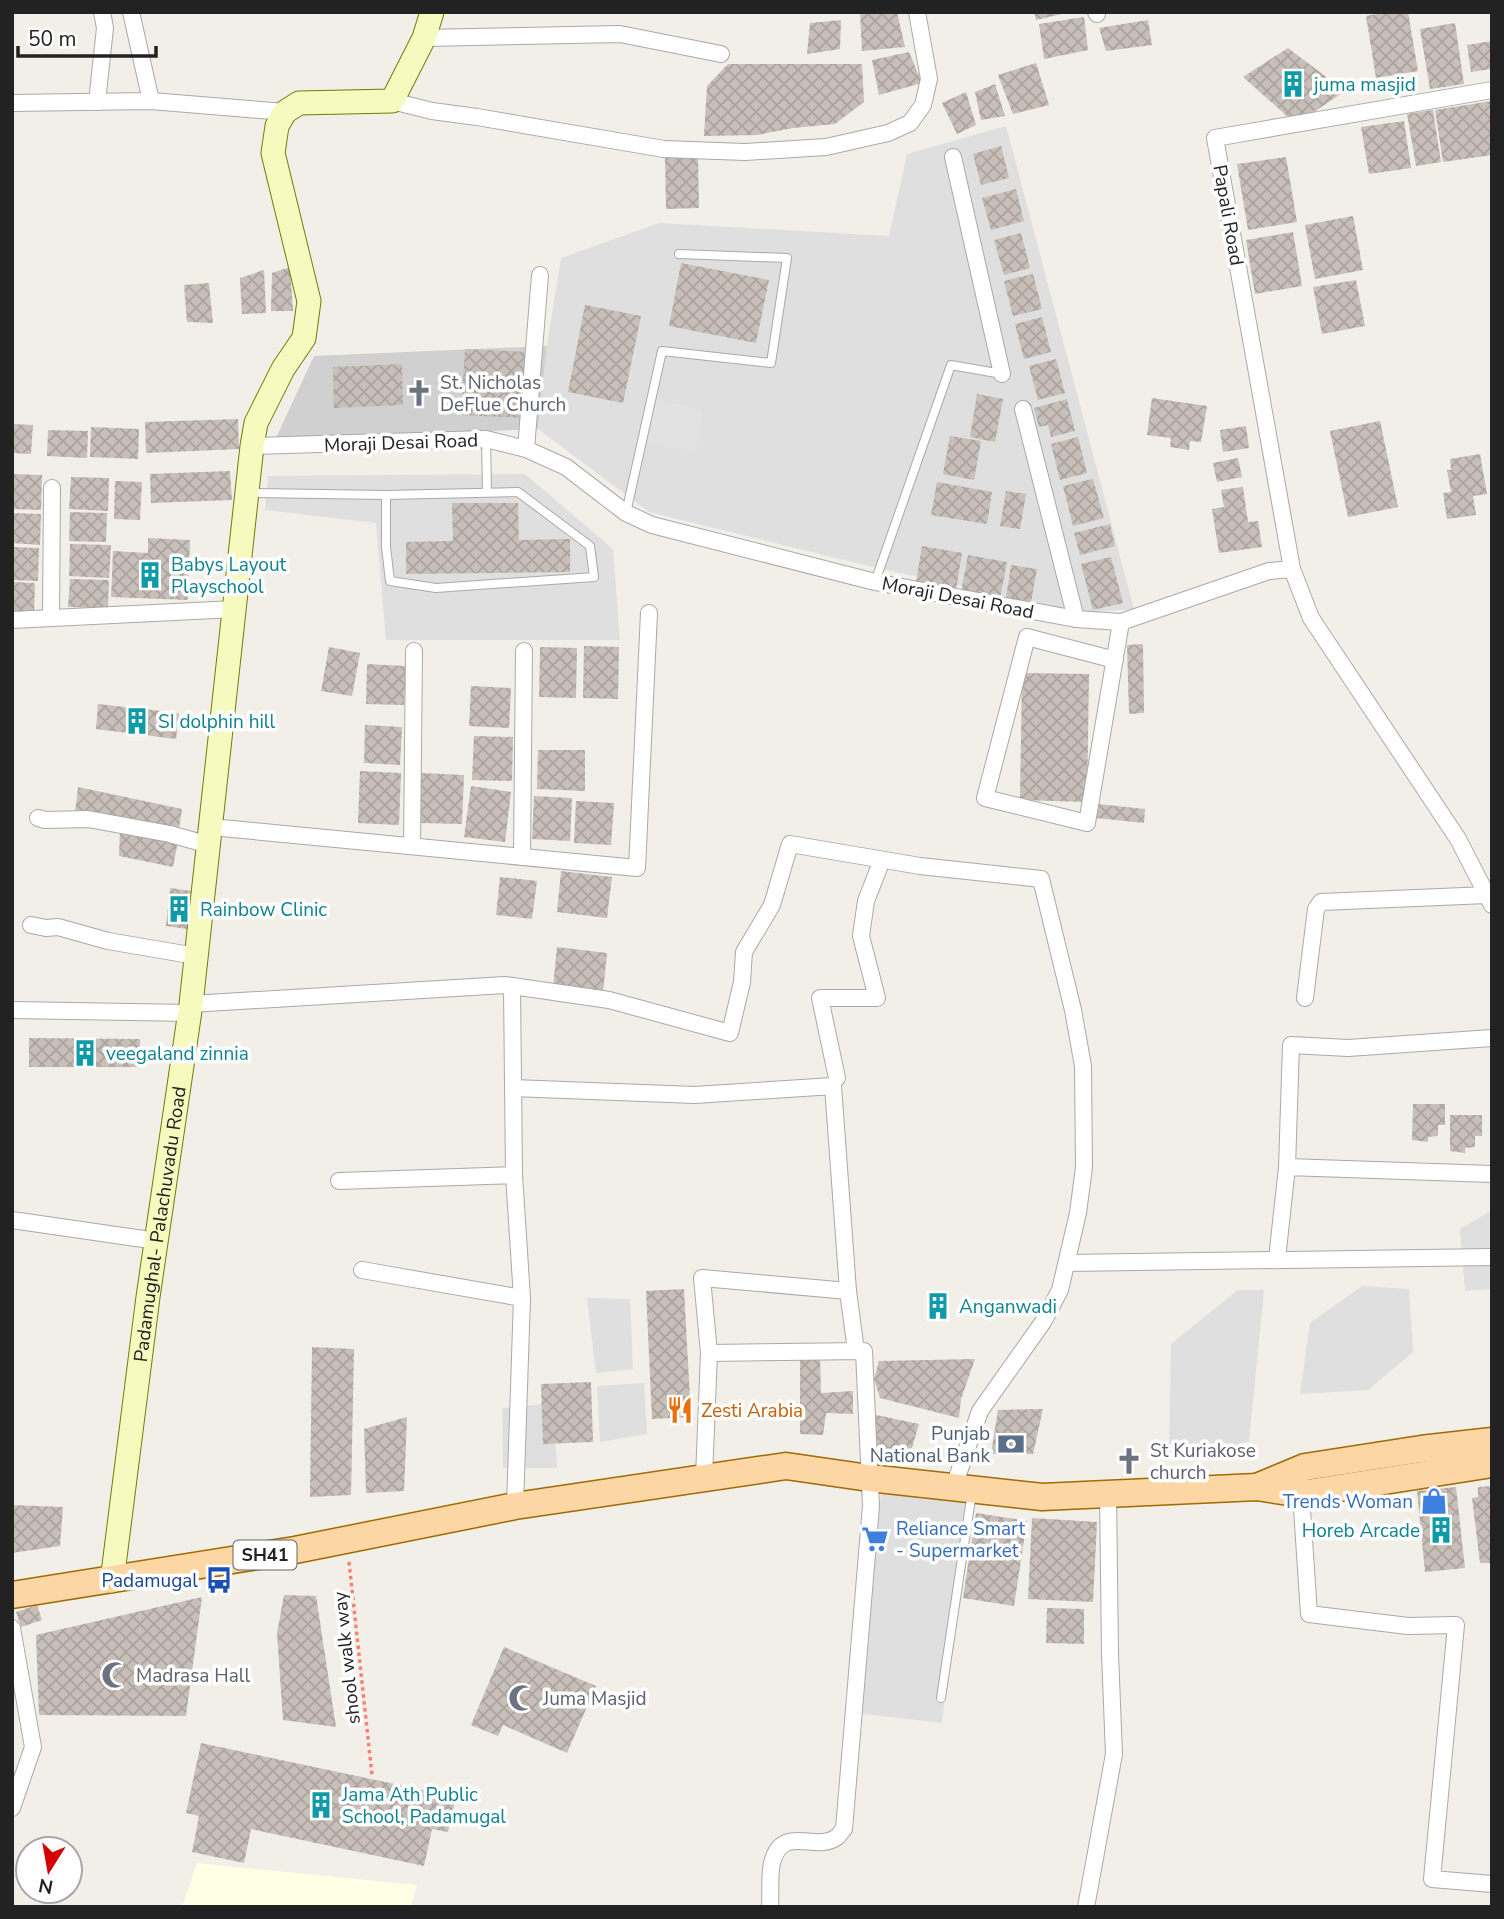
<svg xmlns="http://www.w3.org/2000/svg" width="1504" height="1919" viewBox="0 0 1504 1919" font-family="'Nunito Sans',sans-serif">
<defs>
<pattern id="building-cross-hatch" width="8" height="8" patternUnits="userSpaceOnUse" patternTransform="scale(1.75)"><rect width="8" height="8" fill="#c7bfb8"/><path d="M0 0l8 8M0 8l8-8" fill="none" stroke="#aba49e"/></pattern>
</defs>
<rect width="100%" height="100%" fill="#f2efe9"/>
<g fill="#e0dfdf">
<path d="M1006,126L1134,609L1082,613L869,566L649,512L538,429L547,346L561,258L659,223L889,236L907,154Z"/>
<path d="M525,474L613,549L620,640H386L376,523L265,510L268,476Z"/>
<path d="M1492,1210V1289L1465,1291L1460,1229Z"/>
<path d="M1362,1286L1409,1289L1413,1352L1368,1390L1300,1394L1310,1323Z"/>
<path d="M1238,1290H1264L1249,1441L1212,1454L1169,1455L1171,1344Z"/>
<path d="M587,1298L630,1299L633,1369L596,1373Z"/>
<path d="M644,1383L647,1434L600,1442L597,1386Z"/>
<path d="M553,1403L557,1468H503L502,1408Z"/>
<path d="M882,1485L967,1495L942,1723L856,1713Z"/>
</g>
<path fill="#ffffe5" d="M197,1863L417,1885L411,1907H182Z"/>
<path fill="#d0d0d0" d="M547,346L538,429L275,440L314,356Z"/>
<path fill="#e2e2e2" d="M656,400L703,410L695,452L647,442Z"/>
<g fill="url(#building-cross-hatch)">
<path d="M860,12H897L905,47L862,51Z"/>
<path d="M1034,12H1066V13L1036,20Z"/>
<path d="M1388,12H1408L1418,71L1376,78L1366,16Z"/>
<path d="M1084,17L1088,50L1044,59L1039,24Z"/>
<path d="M841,20L840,49L807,54L810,23Z"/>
<path d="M1148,20L1152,45L1106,51L1099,28Z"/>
<path d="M1455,23L1464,84L1430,89L1420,29Z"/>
<path d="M1492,41V69L1471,72L1467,45Z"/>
<path d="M1288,48L1345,91L1296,124L1243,77Z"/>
<path d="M909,52L922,83L879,95L872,60Z"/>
<path d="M1036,63L1049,105L1013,114L998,75Z"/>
<path d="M728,64H862L864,102L835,124L793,128L757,135L704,136L707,86Z"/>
<path d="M995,84L1005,116L981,120L975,92Z"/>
<path d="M966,92L976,125L957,134L942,103Z"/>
<path d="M1492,101V155L1443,162L1435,110Z"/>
<path d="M1433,110L1441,162L1416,166L1407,114Z"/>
<path d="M1404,121L1411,168L1369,174L1361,127Z"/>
<path d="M1001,146L1009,178L981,185L973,154Z"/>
<path d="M1286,157L1297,222L1248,230L1237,164Z"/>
<path d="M665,158H698L699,208L666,209Z"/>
<path d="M1016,189L1024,221L991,230L982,198Z"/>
<path d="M1353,216L1363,270L1315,279L1305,225Z"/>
<path d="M1293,232L1302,286L1255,294L1246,240Z"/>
<path d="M1021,233L1030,268L1004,275L994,240Z"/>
<path d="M681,263L769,280L756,343L669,326Z"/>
<path d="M290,267L293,311H271L272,273Z"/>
<path d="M264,270L266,313L242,314L240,278Z"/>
<path d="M1033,274L1042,309L1013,316L1004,281Z"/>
<path d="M1356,280L1365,326L1322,334L1313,287Z"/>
<path d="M209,283L213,323L187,322L184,285Z"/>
<path d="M585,305L641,316L623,403L568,392Z"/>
<path d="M1042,317L1051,352L1024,359L1015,324Z"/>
<path d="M465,349L527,352L523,418L461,415Z"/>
<path d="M1056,359L1065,393L1038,400L1029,366Z"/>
<path d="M402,364L403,405L334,408L333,367Z"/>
<path d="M977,394L1003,399L995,442L970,437Z"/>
<path d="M1152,398L1207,406L1201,442L1190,441L1189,450L1170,447L1171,438L1147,435Z"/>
<path d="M1067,399L1075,431L1051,437L1048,425L1039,427L1034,408Z"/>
<path d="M238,419L239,449L146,453L145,422Z"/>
<path d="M1380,421L1398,507L1348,517L1330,431Z"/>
<path d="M12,424L33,425L31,454L12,453Z"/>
<path d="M1246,426L1249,448L1223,452L1220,430Z"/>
<path d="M91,427L139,429L138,459L90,457Z"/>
<path d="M48,430L88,431L87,458L47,456Z"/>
<path d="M950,436L981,441L974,480L943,474Z"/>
<path d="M1078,437L1087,473L1060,480L1051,444Z"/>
<path d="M1480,454L1487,494L1473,496L1476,515L1447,519L1443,493L1451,492L1447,470H1451L1450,459Z"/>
<path d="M1238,458L1242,477L1217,482L1213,463Z"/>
<path d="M230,471L232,500L151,503L150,474Z"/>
<path d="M12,474L42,475L41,510L12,509Z"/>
<path d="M71,477L109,478L108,511L69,509Z"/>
<path d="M1093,479L1104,518L1073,526L1063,486Z"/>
<path d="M115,481L142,482L140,520L114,519Z"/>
<path d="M937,482L992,492L987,524L931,515Z"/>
<path d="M1243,487L1248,522L1258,521L1262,547L1219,553L1212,509L1224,507L1221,490Z"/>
<path d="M1006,491L1026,494L1020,529L1000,526Z"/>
<path d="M452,503H518L519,540L570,539V572L406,574V542L453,541Z"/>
<path d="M70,512L107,513L106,542L69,541Z"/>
<path d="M12,513L41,514L40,545L12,543Z"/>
<path d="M1110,524L1115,546L1080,555L1074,533Z"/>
<path d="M148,538L190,540L188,600L111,597L113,551L148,553Z"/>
<path d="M70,544L111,545L109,578L69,576Z"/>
<path d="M922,546L962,553L956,590L916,582Z"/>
<path d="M12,547L39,548L38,581L12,580Z"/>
<path d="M968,555L1007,562L1000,599L961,592Z"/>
<path d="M1111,557L1123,603L1093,610L1081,564Z"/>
<path d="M1011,565L1037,569L1030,608L1005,604Z"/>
<path d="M70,579L109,580L108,608L68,607Z"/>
<path d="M12,582L35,583L34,615H12Z"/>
<path d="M1143,644L1144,713L1129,714L1127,645Z"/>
<path d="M584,646L619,647L618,699L583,698Z"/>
<path d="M329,647L360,653L352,696L321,691Z"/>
<path d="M540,647L577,648L576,698L539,697Z"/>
<path d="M367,664L406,666L404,705L366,704Z"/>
<path d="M1022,673L1089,674L1087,802L1020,800Z"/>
<path d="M471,686L511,688L509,728L469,726Z"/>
<path d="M98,704L179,713L176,739L96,729Z"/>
<path d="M365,725L402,727L400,765L364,763Z"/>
<path d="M474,736L513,737L512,781L472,780Z"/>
<path d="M538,750H585V791L537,789Z"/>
<path d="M360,771L401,773L399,825L358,823Z"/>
<path d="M421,773L464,775L462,824L419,823Z"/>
<path d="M471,786L511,792L505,842L464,837Z"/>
<path d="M78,787L182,809L179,829L75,813Z"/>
<path d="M534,796L572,798L570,841L532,839Z"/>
<path d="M576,801L614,803L611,845L574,843Z"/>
<path d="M1098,804L1145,809L1144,823L1096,818Z"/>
<path d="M120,829L178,841L173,867L119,856Z"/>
<path d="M561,871L612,877L607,918L557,912Z"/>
<path d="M500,877L537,881L532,919L496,915Z"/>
<path d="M170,888L192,891L187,929L166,926Z"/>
<path d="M557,947L607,953L603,993L553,988Z"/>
<path d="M29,1038L140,1039V1067H29Z"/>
<path d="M1413,1104H1445V1125H1438V1136L1428,1137V1142L1412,1140Z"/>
<path d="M1450,1115H1482V1136H1475V1147L1465,1148V1153L1450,1151Z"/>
<path d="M684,1289L691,1417L652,1419L646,1291Z"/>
<path d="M932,1293L945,1294L943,1320L931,1319Z"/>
<path d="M312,1347L354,1349L351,1495L310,1497Z"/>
<path d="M820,1357L821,1393L853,1391V1414L826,1413L823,1435L800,1434V1358Z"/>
<path d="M975,1359L961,1399L959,1418L880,1398L874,1379L879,1361Z"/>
<path d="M591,1382L593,1442L543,1444L541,1384Z"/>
<path d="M1043,1409L1033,1454H991L998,1410Z"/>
<path d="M867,1413L919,1424L911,1451H872Z"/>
<path d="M407,1417L404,1491L366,1493L364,1429Z"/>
<path d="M1492,1486V1563H1480L1472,1498L1478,1497V1487Z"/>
<path d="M1456,1487L1465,1568L1425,1572L1417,1491Z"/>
<path d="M12,1505L63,1507L60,1546L12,1553Z"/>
<path d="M976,1513L1027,1521L1014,1606L963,1598Z"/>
<path d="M1032,1518L1097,1522L1093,1602L1028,1599Z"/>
<path d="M284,1595L316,1596L336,1727L283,1720L277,1633Z"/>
<path d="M202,1597L186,1716L39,1715L36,1635Z"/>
<path d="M37,1605L42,1620L21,1627L16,1612Z"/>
<path d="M1047,1608L1084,1609V1644L1046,1643Z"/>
<path d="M504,1647L596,1686L567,1753L503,1725L498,1736L471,1725Z"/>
<path d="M201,1743L456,1797L448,1832L432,1829L424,1866L251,1829L244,1863L192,1852L199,1816L186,1813Z"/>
</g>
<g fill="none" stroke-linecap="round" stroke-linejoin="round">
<defs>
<g id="lane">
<path d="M486,439L487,492"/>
<path d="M248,493L386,495V547L390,581L436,588L594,577L590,546L518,492L386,495"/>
<path d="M626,513L662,351L771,363L787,258L679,254"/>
<path d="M875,582L951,365L1002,374"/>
<path d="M941,1698L972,1492"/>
</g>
<g id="street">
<path d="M131,12L151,101"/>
<path d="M1096,12L1097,14"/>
<path d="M424,38L620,34L721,54"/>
<path d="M392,101L432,111L477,117L664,149L745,152L826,147L888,133L910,123L923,105L929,79L917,12"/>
<path d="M97,102L105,28L102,12"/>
<path d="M12,103L151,101L285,112"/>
<path d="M953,157L1002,374"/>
<path d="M1023,409L1076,619"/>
<path d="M252,446L486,439L526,449L566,467L626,513L652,525L875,582L1076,619L1121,622L1269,571L1292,569L1311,618L1458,839L1492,905"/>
<path d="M526,449L540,275"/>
<path d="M1292,569L1215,138L1492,90"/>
<path d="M51,618L52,488"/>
<path d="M12,620L235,609"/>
<path d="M1115,660L1027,637L985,798L1087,823L1121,622"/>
<path d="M38,818L45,820L88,819L170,834L209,845"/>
<path d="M211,827L637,868L649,613"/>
<path d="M412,846L414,651"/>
<path d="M522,857L524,651"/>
<path d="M31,925L46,928L58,927L108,941L196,956"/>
<path d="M512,987L514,1175L522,1298L515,1506"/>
<path d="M1305,998L1316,909L1321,902L1487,895"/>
<path d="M191,1004L505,985L609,1000L730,1033L742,982L744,952L772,905L790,844L920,866L1041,879L1073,1010L1083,1066L1084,1167L1078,1213L1060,1290L1043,1322L980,1411L954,1486"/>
<path d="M12,1010L190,1013"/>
<path d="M837,1078L820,998H877L861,936L866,901L882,860"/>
<path d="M513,1088L695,1095L833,1086L848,1291L702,1278L709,1353L704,1477"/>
<path d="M1287,1167L1291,1045L1348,1048L1492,1038"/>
<path d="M339,1181L514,1175"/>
<path d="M12,1220L157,1241"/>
<path d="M1277,1259L1287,1167L1492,1174"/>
<path d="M1067,1263L1492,1257"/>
<path d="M362,1270L522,1298"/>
<path d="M848,1291L856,1351"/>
<path d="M709,1353L864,1351L871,1506L844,1829C841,1831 840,1835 837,1837C816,1853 782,1823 772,1863C769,1876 771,1893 770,1907"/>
<path d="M1301,1494L1309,1614L1408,1626L1456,1625L1432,1879L1492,1884"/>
<path d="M12,1628L33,1747L12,1808"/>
<path d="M1086,1907L1114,1754L1110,1654L1108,1493"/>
</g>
<g id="secondary">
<path id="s1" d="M112,1581L148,1297L191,1004L252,446L256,423L283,369L304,338L309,301L273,153L277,126L285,112L299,103L392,101L424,38L432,12"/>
</g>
<g id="primary">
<path d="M1257,1487L1305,1467L1421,1449L1492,1441"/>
<path d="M12,1595L295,1550L515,1506L786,1466L869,1478L1042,1497L1257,1487L1301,1494L1492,1464"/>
</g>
</defs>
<use href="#lane" stroke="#a9a9a9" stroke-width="10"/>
<use href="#street" stroke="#a9a9a9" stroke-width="18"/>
<use href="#secondary" stroke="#707d05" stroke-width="25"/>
<use href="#primary" stroke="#a06b00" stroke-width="29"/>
<path stroke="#fa8072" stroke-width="3.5" stroke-dasharray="3.5 3.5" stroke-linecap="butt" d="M349,1562L372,1775"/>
<use href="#lane" stroke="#fff" stroke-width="8"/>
<use href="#street" stroke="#fff" stroke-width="16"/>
<use href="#secondary" stroke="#f7fabf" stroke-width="23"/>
<use href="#primary" stroke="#fcd6a4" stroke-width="26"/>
</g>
<defs>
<symbol id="building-bare" viewBox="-9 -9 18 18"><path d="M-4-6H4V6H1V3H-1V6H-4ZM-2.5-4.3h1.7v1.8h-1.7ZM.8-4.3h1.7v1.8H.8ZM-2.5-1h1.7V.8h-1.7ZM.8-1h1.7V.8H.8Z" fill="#0f9aa8" stroke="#fff" stroke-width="2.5" paint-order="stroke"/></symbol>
<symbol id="church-bare" viewBox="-9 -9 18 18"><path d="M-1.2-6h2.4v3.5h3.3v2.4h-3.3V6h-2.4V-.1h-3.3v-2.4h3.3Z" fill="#6b7280" stroke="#fff" stroke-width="2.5" paint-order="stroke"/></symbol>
<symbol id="restaurant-bare" viewBox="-9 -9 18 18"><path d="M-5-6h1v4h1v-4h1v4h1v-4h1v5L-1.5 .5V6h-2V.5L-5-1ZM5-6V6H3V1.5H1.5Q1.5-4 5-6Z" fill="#e8710a" stroke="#fff" stroke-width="2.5" paint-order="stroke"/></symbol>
<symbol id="bank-bare" viewBox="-9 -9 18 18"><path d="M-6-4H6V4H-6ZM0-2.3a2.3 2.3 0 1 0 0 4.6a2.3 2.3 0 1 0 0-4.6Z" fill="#5c6f8a" stroke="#fff" stroke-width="2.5" paint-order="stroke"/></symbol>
<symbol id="shop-bare" viewBox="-9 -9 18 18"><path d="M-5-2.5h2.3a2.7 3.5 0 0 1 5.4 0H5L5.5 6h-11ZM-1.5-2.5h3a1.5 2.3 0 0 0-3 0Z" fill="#3f7fe0" stroke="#fff" stroke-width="2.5" paint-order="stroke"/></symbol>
<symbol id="supermarket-bare" viewBox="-9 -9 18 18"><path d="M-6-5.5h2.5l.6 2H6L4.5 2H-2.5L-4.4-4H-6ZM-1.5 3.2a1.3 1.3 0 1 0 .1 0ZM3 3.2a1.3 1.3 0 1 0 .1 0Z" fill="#3f7fe0" stroke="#fff" stroke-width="2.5" paint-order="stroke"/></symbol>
<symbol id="bus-bare" viewBox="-9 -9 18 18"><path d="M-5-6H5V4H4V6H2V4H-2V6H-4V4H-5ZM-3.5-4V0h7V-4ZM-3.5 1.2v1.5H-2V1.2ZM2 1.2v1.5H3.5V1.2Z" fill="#1a4fb4" stroke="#fff" stroke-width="2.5" paint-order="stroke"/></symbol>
<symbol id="mosque-bare" viewBox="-9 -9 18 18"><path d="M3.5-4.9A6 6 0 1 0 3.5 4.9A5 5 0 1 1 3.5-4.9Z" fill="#6b7280" stroke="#fff" stroke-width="2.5" paint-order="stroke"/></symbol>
</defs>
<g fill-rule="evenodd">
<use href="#building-bare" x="1274" y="65" width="38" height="38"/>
<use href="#church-bare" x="400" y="374" width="38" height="38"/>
<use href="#building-bare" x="131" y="556" width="38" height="38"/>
<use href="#building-bare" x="118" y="702" width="38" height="38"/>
<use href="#building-bare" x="160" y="890" width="38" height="38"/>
<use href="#building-bare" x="66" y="1034" width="38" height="38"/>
<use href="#building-bare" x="919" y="1287" width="38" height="38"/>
<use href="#restaurant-bare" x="661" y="1391" width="38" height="38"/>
<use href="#bank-bare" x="992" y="1425" width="38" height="38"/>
<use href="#church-bare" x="1110" y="1442" width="38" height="38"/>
<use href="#shop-bare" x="1415" y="1482" width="38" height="38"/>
<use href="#building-bare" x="1422" y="1511" width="38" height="38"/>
<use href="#supermarket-bare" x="856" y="1520" width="38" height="38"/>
<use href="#bus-bare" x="200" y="1561" width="38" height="38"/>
<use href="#mosque-bare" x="96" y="1656" width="38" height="38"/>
<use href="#mosque-bare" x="503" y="1679" width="38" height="38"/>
<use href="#building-bare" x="302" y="1786" width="38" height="38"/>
</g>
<g text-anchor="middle" stroke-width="7" stroke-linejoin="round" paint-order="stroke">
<rect fill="#fff" stroke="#646464" stroke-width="2" x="233.5" y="1540.5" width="63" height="29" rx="5"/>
<g font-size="18" font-weight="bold" fill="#222">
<text x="265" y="1561">SH41</text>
</g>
<g font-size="19" fill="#0d838f" stroke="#fff" text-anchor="start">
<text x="1314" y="91">juma masjid</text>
<text x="171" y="571">Babys Layout<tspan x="171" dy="22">Playschool</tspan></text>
<text x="158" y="728">SI dolphin hill</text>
<text x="200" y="916">Rainbow Clinic</text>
<text x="106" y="1060">veegaland zinnia</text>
<text x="959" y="1313">Anganwadi</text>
<text x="1420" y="1537" text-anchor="end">Horeb Arcade</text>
<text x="342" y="1801">Jama Ath Public<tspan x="342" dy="22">School, Padamugal</tspan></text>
</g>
<g font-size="19" fill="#222" stroke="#fff">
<text transform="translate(1229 215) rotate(80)" y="7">Papali Road</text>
<text transform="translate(401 442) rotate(-2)" y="7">Moraji Desai Road</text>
<text transform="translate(958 597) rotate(11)" y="7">Moraji Desai Road</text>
<text dy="7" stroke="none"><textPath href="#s1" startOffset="360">Padamughal- Palachuvadu Road</textPath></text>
<text transform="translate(346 1658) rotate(-96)" y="7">shool walk way</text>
</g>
<g font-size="19" fill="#5b616d" stroke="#fff" text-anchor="start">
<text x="440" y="389">St. Nicholas<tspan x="440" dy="22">DeFlue Church</tspan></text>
<text x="1150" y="1457">St Kuriakose<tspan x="1150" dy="22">church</tspan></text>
<text x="136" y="1682">Madrasa Hall</text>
<text x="543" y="1705">Juma Masjid</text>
</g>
<g font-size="19" fill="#c56008" stroke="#fff" text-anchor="start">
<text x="701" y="1417">Zesti Arabia</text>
</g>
<g font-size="19" fill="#4e5e75" stroke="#fff" text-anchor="end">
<text x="990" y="1440">Punjab<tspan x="990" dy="22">National Bank</tspan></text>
</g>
<g font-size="19" fill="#366cbe" stroke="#fff" text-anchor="end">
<text x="1413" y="1508">Trends Woman</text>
<text x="896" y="1535" text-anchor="start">Reliance Smart<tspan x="896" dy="22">- Supermarket</tspan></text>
</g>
<g font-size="19" fill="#164399" stroke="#fff" text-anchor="end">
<text x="198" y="1587">Padamugal</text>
</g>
</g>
<rect width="1504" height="1919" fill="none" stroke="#222222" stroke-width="28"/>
<g transform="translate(49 1870) rotate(191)"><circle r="33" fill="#ffffff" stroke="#a7a7a7" stroke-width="2"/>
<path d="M0-5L12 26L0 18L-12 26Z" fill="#d40000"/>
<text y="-10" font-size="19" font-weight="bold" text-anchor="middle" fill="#222222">N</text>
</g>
<path d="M18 46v10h138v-10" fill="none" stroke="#222222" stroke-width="3.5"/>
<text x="28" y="46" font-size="21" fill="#222222" stroke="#ffffff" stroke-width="5" paint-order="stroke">50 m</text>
</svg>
